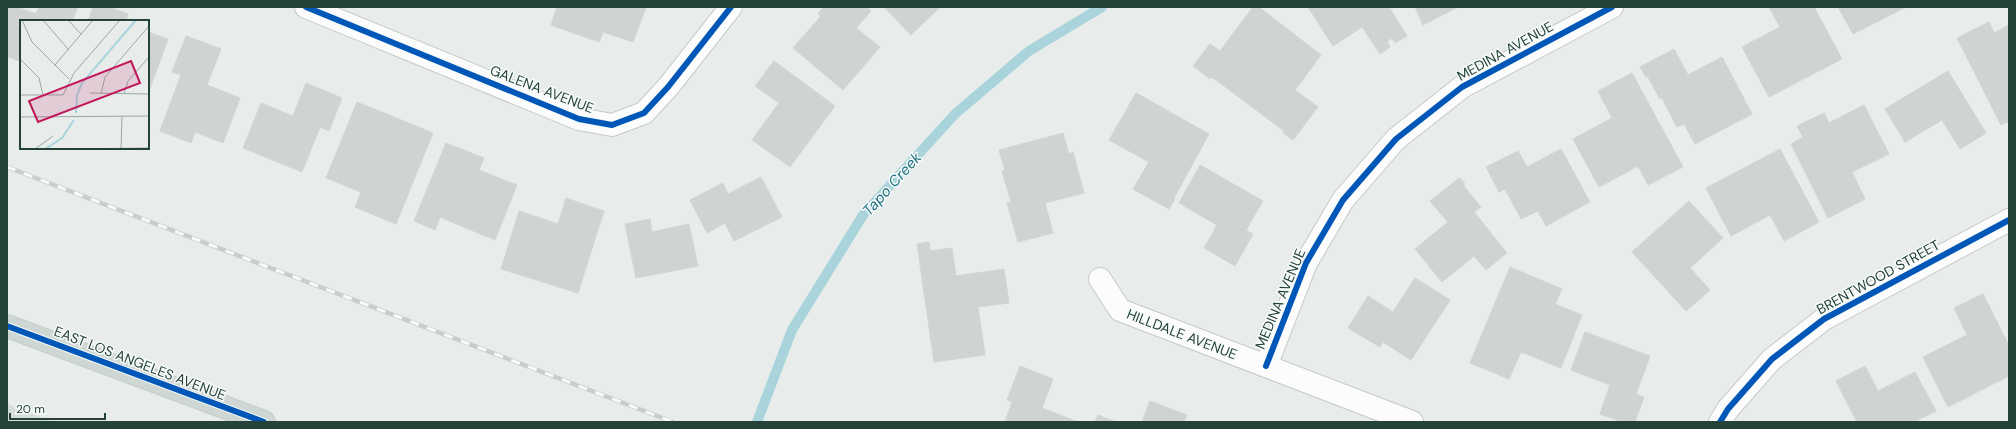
<svg xmlns="http://www.w3.org/2000/svg" width="2016" height="429" viewBox="0 0 2016 429" font-family="'DM Sans',sans-serif">
<rect width="100%" height="100%" fill="#e8edeb"/>
<path fill="#d6dedb" d="M7,404L53,422H7Z"/>
<g fill="none" stroke-linecap="round" stroke-linejoin="round">
<path stroke="#a9d4db" stroke-width="10" d="M757,422L792,330L863,215L955,114L1029,51L1102,7"/>
</g>
<g fill="#cfd4d2" stroke="#d1d6d4">
<path d="M7,7H17L36,14L39,7H78L72,21H21V62L7,56Z"/>
<path d="M93,7H109L128,14L126,21H88Z"/>
<path d="M557,7H646L633,42L603,32L599,42L551,25Z"/>
<path d="M824,7H867L871,11L856,28L880,47L843,90L793,48L821,16L818,14Z"/>
<path d="M884,7H940L911,35Z"/>
<path d="M1253,7H1259L1321,55L1295,90L1318,107L1293,140L1283,133L1284,131L1212,77L1210,79L1193,66L1210,44L1220,51Z"/>
<path d="M1308,7H1389L1407,36L1395,43L1392,38L1387,42L1390,47L1380,54L1362,27L1333,46Z"/>
<path d="M1415,7H1458L1423,25Z"/>
<path d="M1769,7H1814L1842,59L1769,97L1742,47L1780,27Z"/>
<path d="M1838,7H1906L1853,34Z"/>
<path d="M1989,22L1994,33L2009,25V121L2001,125L1957,38Z"/>
<path d="M148,32L168,39L148,94Z"/>
<path d="M186,36L221,49L207,85L240,98L223,143L195,132L191,143L160,131L181,75L172,72Z"/>
<path d="M1674,49L1688,75L1722,57L1752,114L1695,144L1684,124L1677,127L1662,98L1660,99L1648,77H1646L1640,67Z"/>
<path d="M774,61L835,106L790,167L752,140L779,103L755,86Z"/>
<path d="M1948,71L1986,133L1960,149L1942,120L1905,142L1885,109Z"/>
<path d="M1632,73L1683,167L1648,185L1638,166L1599,187L1573,139L1612,118L1598,91Z"/>
<path d="M306,83L342,98L329,131L320,127L302,172L243,148L261,103L293,116Z"/>
<path d="M1136,93L1209,134L1174,198L1175,199L1169,209L1133,189L1149,162L1109,140Z"/>
<path d="M357,102L433,133L396,224L355,207L361,192L326,178Z"/>
<path d="M1864,105L1889,154L1852,172L1865,199L1828,218L1791,144L1803,137L1797,126L1824,113L1829,123Z"/>
<path d="M1063,133L1069,154L1073,152L1084,193L1045,203L1053,233L1018,242L1007,203L1011,202L1002,171H1005L999,150Z"/>
<path d="M446,143L484,158L479,170L517,185L495,240L440,217L435,230L414,221Z"/>
<path d="M1561,149L1590,202L1546,226L1538,211L1521,219L1505,189L1499,192L1486,167L1518,151L1527,167Z"/>
<path d="M1780,149L1819,222L1784,241L1770,215L1731,236L1706,188Z"/>
<path d="M1200,165L1263,201L1246,230L1253,234L1235,266L1204,248L1217,225L1179,203Z"/>
<path d="M761,177L782,217L734,241L725,223L707,233L690,200L723,183L728,194Z"/>
<path d="M1460,178L1465,184L1463,185L1458,179Z"/>
<path d="M1458,179L1481,207L1474,212L1507,253L1486,270L1474,256L1442,282L1415,249L1448,222L1430,201Z"/>
<path d="M566,198L604,211L578,293L501,269L519,211L558,224Z"/>
<path d="M1689,201L1723,238L1690,268L1710,290L1686,311L1632,252Z"/>
<path d="M650,219L652,232L689,224L698,266L636,278L625,224Z"/>
<path d="M929,242L930,251L952,248L956,276L1004,269L1009,303L978,307L985,355L934,362L917,244Z"/>
<path d="M1510,267L1562,289L1555,304L1582,315L1561,368L1521,352L1509,379L1470,363Z"/>
<path d="M1415,278L1450,300L1411,360L1383,342L1380,347L1348,328L1368,296L1393,312Z"/>
<path d="M1983,294L2009,346V376L1948,407L1923,357L1967,335L1954,308Z"/>
<path d="M1585,332L1650,356L1636,394L1644,397L1635,422H1622L1600,414L1610,385L1571,370Z"/>
<path d="M1020,366L1053,379L1042,408L1078,422H1005L1012,402L1007,400Z"/>
<path d="M1865,366L1878,391L1915,372L1936,411L1914,422H1857L1836,381Z"/>
<path d="M1150,401L1187,415L1184,422H1142Z"/>
<path d="M1098,415L1116,422H1095Z"/>
</g>
<g fill="none" stroke-linecap="round" stroke-linejoin="round">
<defs>
<g id="street">
<path d="M1100,279L1120,310L1412,422"/>
<path d="M1266,366L1306,263L1343,200L1396,139L1462,87L1612,7"/>
<path d="M1720,422L1728,409L1772,359L1824,319L2009,220"/>
</g>
<path id="secondary" d="M306,7L579,119L612,125L644,113L668,87L731,7"/>
<path id="primary" d="M7,326L264,422"/>
</defs>
<use href="#street" stroke="#c5cac8" stroke-width="24"/>
<use href="#secondary" stroke="#c3cbc8" stroke-width="24"/>
<use href="#primary" stroke="#c3ccc9" stroke-width="24"/>
<use href="#street" stroke="#fcfcfc" stroke-width="22"/>
<use href="#secondary" stroke="#fcfcfc" stroke-width="22"/>
<use href="#primary" stroke="#cfd7d5" stroke-width="22"/>
<defs>
<path id="rail" d="M7,167L673,422"/>
</defs>
<use href="#rail" stroke="#c9cdcc" stroke-width="4.5"/>
<use href="#rail" stroke="#f7fbf9" stroke-width="3" stroke-dasharray="9" stroke-linecap="butt"/>
<defs>
<g id="cycleway">
<path d="M306,7L579,119L612,125L644,113L668,87L731,7"/>
<path d="M7,326L264,422"/>
<path d="M1266,366L1306,263L1343,200L1396,139L1462,87L1612,7"/>
<path d="M1720,422L1728,409L1772,359L1824,319L2009,220"/>
</g>
</defs>
<use href="#cycleway" stroke="#f7fbf9" stroke-width="8"/>
<use href="#cycleway" stroke="#0057b8" stroke-width="6"/>
</g>
<g text-anchor="middle" stroke-width="3" stroke-linejoin="round" paint-order="stroke">
<g font-size="14" fill="#24423a" stroke="#f7fbf9">
<text transform="translate(1505 51) rotate(-29)" y="5">MEDINA AVENUE</text>
<text transform="translate(542 89) rotate(21)" y="5">GALENA AVENUE</text>
<text transform="translate(1878 277) rotate(-29)" y="5">BRENTWOOD STREET</text>
<text transform="translate(1280 299) rotate(-67)" y="5">MEDINA AVENUE</text>
<text transform="translate(1182 334) rotate(21)" y="5">HILLDALE AVENUE</text>
<text transform="translate(140 363) rotate(21)" y="5">EAST LOS ANGELES AVENUE</text>
</g>
<g font-size="15" font-style="italic" fill="#1c6f80" stroke="#f7fbf9">
<text transform="translate(892 184) rotate(-48)" y="5">Tapo Creek</text>
</g>
</g>
<g transform="translate(20 20)">
<rect width="129" height="129" fill="#e8edeb"/>
<path fill="none" stroke="#a9d4db" stroke-width="2" d="M56,93L57,75L62,63L116,0M25,129L42,118L54,100"/>
<path fill="none" stroke="#9aa9a4" stroke-width="1" d="M2,0L12,22L49,59M23,0L48,29M48,0L61,14M0,39L19,58L23,75M35,45L73,0M70,73L129,74M81,74L85,57L129,6M104,74L108,61L129,37M0,75H43L54,53L100,0M0,97L129,96M15,129L33,116M44,129L129,128M101,129L102,96"/>
<path fill="#c2185b" fill-opacity="0.15" stroke="#c2185b" stroke-width="2" d="M111,41L120,63L18,102L9,81Z"/>
<rect width="129" height="129" fill="none" stroke="#24423a" stroke-width="2"/>
</g>
<rect width="2016" height="429" fill="none" stroke="#24423a" stroke-width="16"/>
<path d="M10 413v6h95v-6" fill="none" stroke="#24423a" stroke-width="2"/>
<text x="16" y="413" font-size="12" fill="#24423a" stroke="#f7fbf9" stroke-width="3" paint-order="stroke">20 m</text>
</svg>
